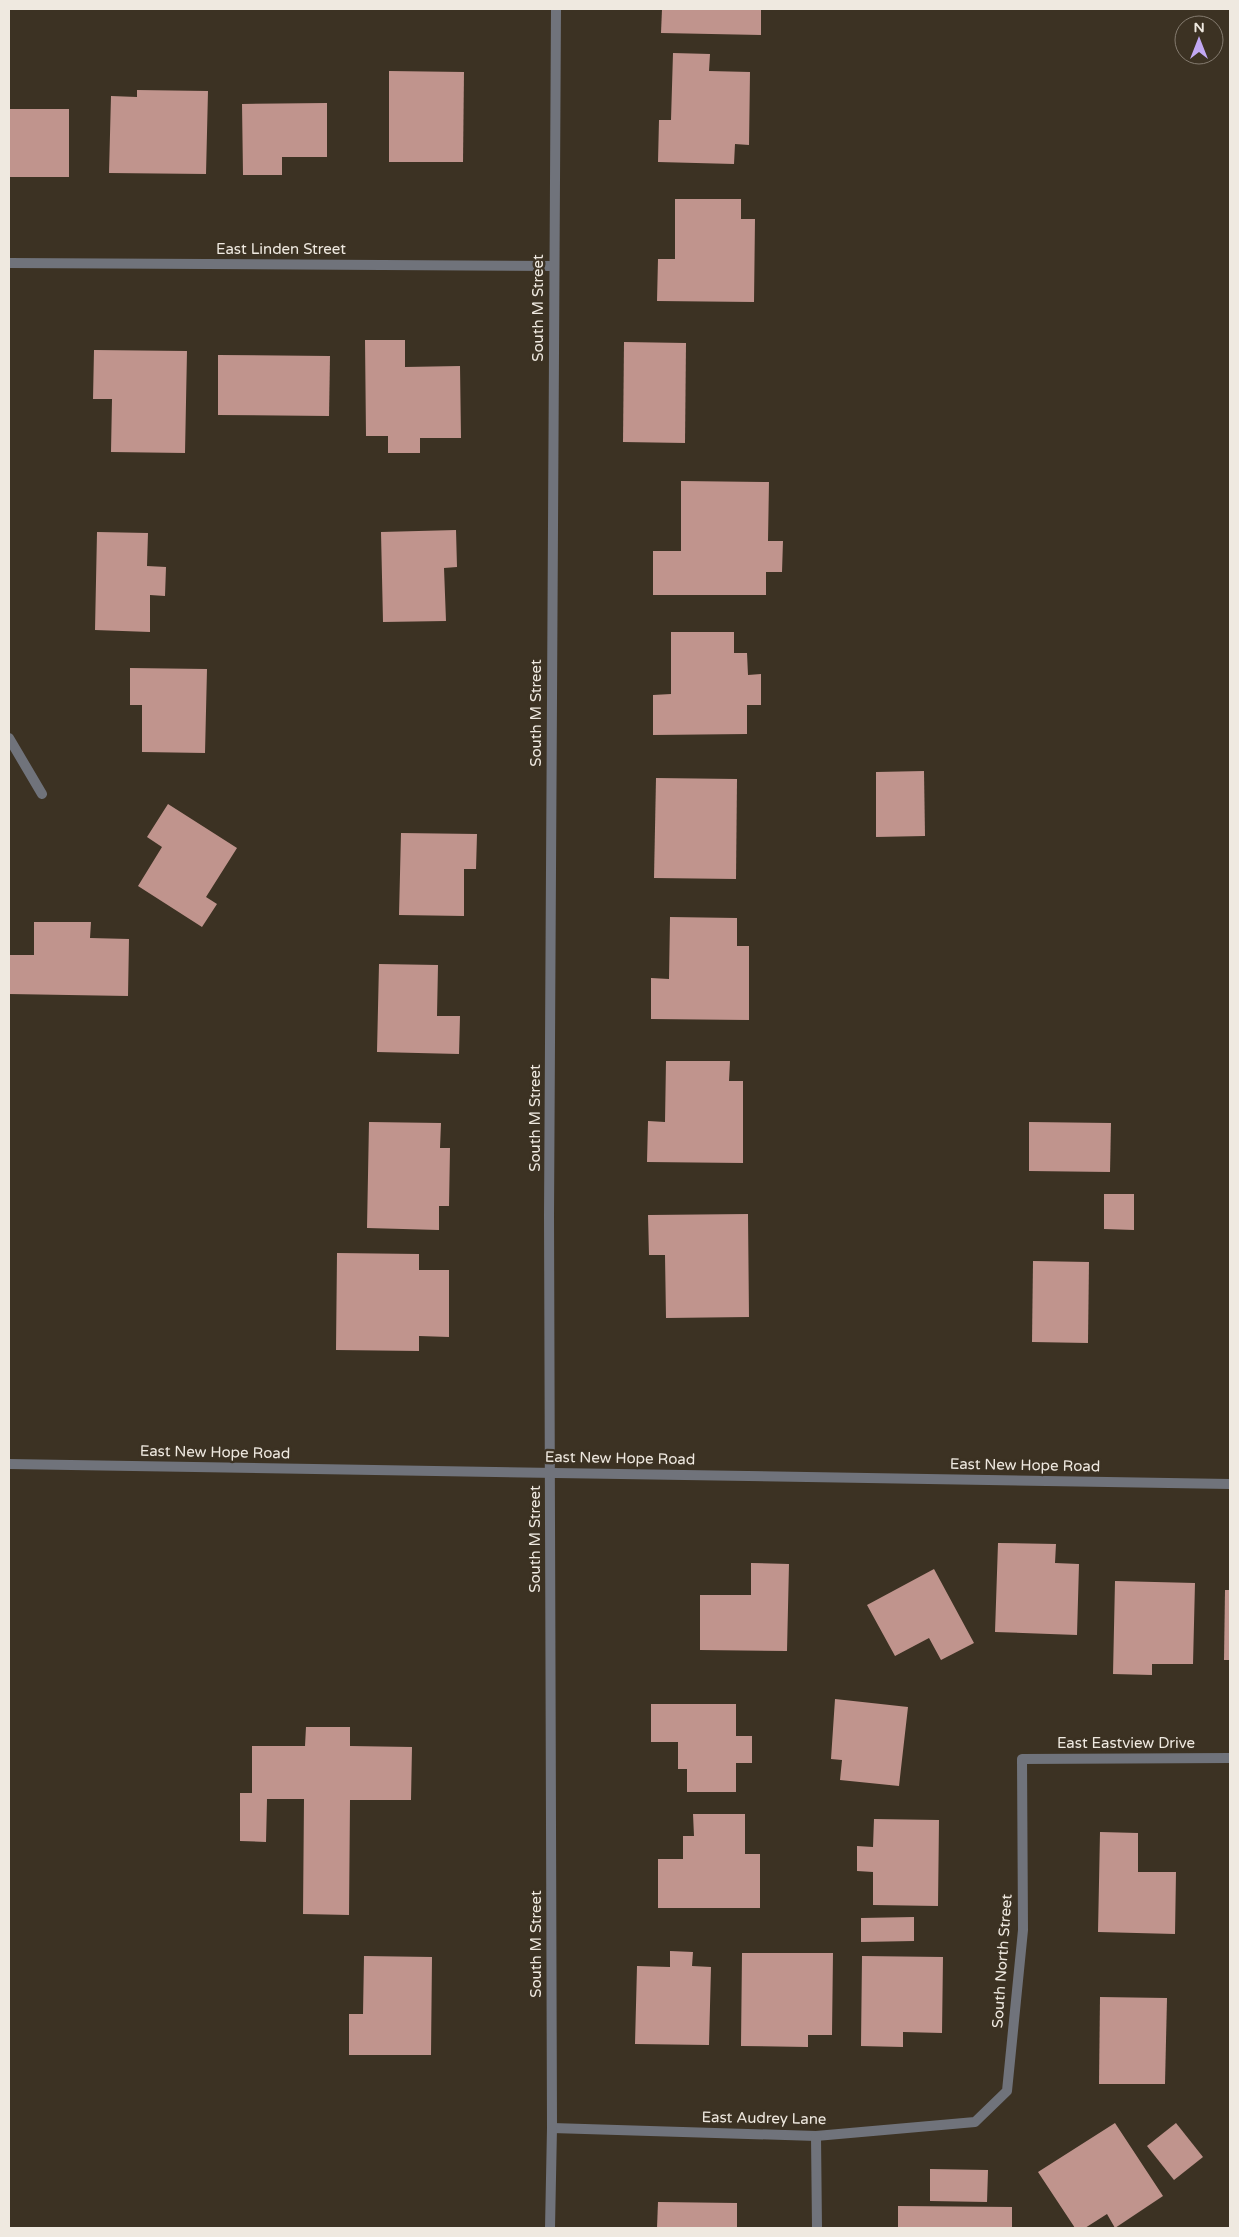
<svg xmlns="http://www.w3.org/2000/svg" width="1239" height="2237" viewBox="0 0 1239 2237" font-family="'Varela Round',sans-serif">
<rect width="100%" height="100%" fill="#3c3223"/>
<g fill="#c0948d">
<path d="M662,9H761V35L661,33Z"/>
<path d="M673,53L710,54L709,71L750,72L749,145L735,144L734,164L658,162L659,120H671Z"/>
<path d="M389,71L464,72L463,162H389Z"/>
<path d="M137,90L208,91L206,174L109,173L111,96L137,97Z"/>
<path d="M327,103V157H282V175H243L242,104Z"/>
<rect x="9" y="109" width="60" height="68"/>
<path d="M675,199H741V219H755L754,302L657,301L658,259H675Z"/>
<path d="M365,340H405V367L460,366L461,438H420V453H388V436H366Z"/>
<path d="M624,342L686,343L685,443L623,442Z"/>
<path d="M94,350L187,351L185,453L111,452L112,399H93Z"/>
<path d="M218,355L330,356L329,416L218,415Z"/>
<path d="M681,481L769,482L768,541H783L782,572H766V595H653V551H681Z"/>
<path d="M456,530L457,567L444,568L446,621L383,622L381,532Z"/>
<path d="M97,532L148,533L147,566L166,567L165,596L150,595V632L95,630Z"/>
<path d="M671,632H734V653H747L748,675L761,674V705H747V734L653,735V695L671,694Z"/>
<path d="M130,668L207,669L205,753L142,752V705H130Z"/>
<path d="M924,771L925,836L876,837V772Z"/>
<path d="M656,778L737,779L736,879L654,878Z"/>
<path d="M168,804L237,848L206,897L217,904L202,927L138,886L162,847L147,837Z"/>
<path d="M401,833L477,834L476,869H464V916L399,915Z"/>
<path d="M670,917L737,918V946H749V1020L651,1019V978L669,979Z"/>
<path d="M34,922H91L90,938L129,939L128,996L9,994V955H34Z"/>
<path d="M379,964L438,965L437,1016H460L459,1054L377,1052Z"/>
<path d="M666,1061H730L729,1081H743V1163L647,1162L648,1121L665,1122Z"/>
<path d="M369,1122L441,1123L440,1148H450L449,1206H439V1230L367,1228Z"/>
<path d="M1029,1122L1111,1123L1110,1172L1029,1171Z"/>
<path d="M1104,1194H1134V1230L1104,1229Z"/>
<path d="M748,1214L749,1317L666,1318L665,1255H649L648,1215Z"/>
<path d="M337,1253L419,1254V1270H449V1337L419,1336V1351L336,1350Z"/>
<path d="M1033,1261L1089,1262L1088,1343L1032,1342Z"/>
<path d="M998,1543L1056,1544L1055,1563L1079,1564L1077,1635L995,1632Z"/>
<path d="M751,1563L789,1564L787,1651L700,1650V1595H751Z"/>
<path d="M934,1569L974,1643L941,1660L929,1638L895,1656L867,1605Z"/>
<path d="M1115,1581L1195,1583L1193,1664H1152V1675L1113,1674Z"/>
<path d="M1225,1590H1230V1660H1224Z"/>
<path d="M835,1699L908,1707L899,1786L840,1780L842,1760L831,1759Z"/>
<path d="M651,1704H736V1736H752V1763H736V1792H687V1769H678V1742H651Z"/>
<path d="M306,1727H350V1746L412,1747L411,1800H350L349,1915L303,1914L304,1799H267L266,1842L240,1841V1793H252V1746H305Z"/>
<path d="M693,1814H745V1854H760V1908H658V1859H683V1836H694Z"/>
<path d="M874,1819L939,1820L938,1906L873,1905V1872L857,1871V1846L873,1847Z"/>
<path d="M1100,1832L1138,1833V1872H1176L1175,1934L1098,1932Z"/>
<path d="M914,1917V1941L861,1942V1918Z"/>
<path d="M670,1951L693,1952L692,1966L711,1967L709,2045L635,2044L637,1966L670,1967Z"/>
<path d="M742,1953H833L832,2035H808V2047L741,2046Z"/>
<path d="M364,1956L432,1957L431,2055H349V2014H363Z"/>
<path d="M862,1956L943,1957L942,2033L903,2032V2047L861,2046Z"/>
<path d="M1100,1997L1167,1998L1165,2084H1099Z"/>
<path d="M1115,2123L1163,2196L1115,2228L1107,2214L1085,2228H1075L1038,2172Z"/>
<path d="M1176,2123L1203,2157L1174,2180L1147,2146Z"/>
<path d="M930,2169L988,2170L987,2202L930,2201Z"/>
<path d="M658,2202L737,2203V2228H657Z"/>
<path d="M898,2206L1012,2207V2228H898Z"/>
</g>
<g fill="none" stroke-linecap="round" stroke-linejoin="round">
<g stroke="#70737b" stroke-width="10">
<path d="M9,263L553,266"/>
<path d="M9,738L42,794"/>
<path d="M552,2128L816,2136L975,2122L1007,2091L1023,1930L1022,1759L1230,1758"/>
<path d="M816,2136L817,2228"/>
<path d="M550,2228L552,2128L549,1215L556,9"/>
</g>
<path stroke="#70737b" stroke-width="10" d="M9,1464L1230,1484"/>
</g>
<g text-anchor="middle" stroke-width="5" stroke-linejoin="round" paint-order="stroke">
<g font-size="15" fill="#efe9e0" stroke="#3c3223">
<text x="281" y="254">East Linden Street</text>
<text transform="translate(538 308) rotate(-90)" y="5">South M Street</text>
<text transform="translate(536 713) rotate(-90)" y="5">South M Street</text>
<text transform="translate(535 1118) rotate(-90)" y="5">South M Street</text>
<text transform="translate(215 1452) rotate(1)" y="5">East New Hope Road</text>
<text transform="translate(620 1458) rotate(1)" y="5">East New Hope Road</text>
<text transform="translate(1025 1465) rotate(1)" y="5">East New Hope Road</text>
<text transform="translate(535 1539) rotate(-90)" y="5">South M Street</text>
<text x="1126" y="1748">East Eastview Drive</text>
<text transform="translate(536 1944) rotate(-90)" y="5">South M Street</text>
<text transform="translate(1002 1961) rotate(-86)" y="5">South North Street</text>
<text transform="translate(764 2118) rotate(1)" y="5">East Audrey Lane</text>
</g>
</g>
<rect width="1239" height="2237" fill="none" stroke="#efe9e0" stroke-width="20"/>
<g transform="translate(1199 40)"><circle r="24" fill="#3c3223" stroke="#847b6f"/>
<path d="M0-4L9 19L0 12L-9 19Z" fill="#c2a8f3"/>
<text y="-8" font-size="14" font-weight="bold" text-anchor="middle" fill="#efe9e0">N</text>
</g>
</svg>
